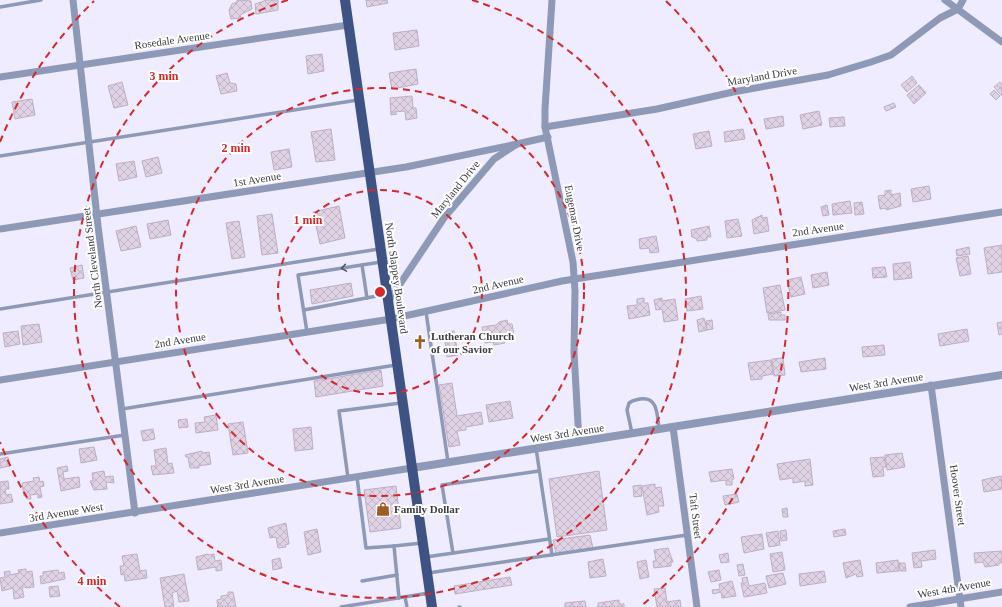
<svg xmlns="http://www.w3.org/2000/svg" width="1002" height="607" viewBox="0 0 1002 607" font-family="Georgia,serif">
<defs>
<pattern id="building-cross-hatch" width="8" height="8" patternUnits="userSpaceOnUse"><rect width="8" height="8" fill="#e0d2e5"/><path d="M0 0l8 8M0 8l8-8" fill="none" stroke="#c1b5c6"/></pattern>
</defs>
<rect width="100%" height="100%" fill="#eeecfe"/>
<g fill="url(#building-cross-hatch)" stroke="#bdafc2">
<path d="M237,0L251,1L252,9L240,15L241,18L231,19L229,10L232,4L237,2Z"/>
<path d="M267,0H278V10L256,14L255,4Z"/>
<path d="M366,0H387L388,3L367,7Z"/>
<path d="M417,30L419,46L395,50L393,33Z"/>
<path d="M322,54L324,71L308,74L306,56Z"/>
<path d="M416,69L418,84L392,89L389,73Z"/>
<path d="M227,73L230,83L236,84L237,91L221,94L216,76Z"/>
<path d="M912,76L917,83L907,92L901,85Z"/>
<path d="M122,82L128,105L114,108L108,86Z"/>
<path d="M1000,82L1002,85V96L994,87Z"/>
<path d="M919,85L926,93L914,104L907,95Z"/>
<path d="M994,90L1000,96L996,100L990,94Z"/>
<path d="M412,96L413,108H416L417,118L406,120L405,111L394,112L397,114L391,115L390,98Z"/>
<path d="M32,99L35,115L15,119L12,102Z"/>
<path d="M894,103L896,107L886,111L884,107Z"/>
<path d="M819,111L822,125L803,129L800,115Z"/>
<path d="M783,116L784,126L766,129L764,119Z"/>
<path d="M844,117L845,126L830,127L829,118Z"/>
<path d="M331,129L335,160L316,162L311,132Z"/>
<path d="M743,129L745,139L725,142L724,132Z"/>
<path d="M709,131L712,146L696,149L693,134Z"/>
<path d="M289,149L292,167L274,170L271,152Z"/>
<path d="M158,157L162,173L146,177L142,161Z"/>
<path d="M134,161L137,177L119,181L116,164Z"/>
<path d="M929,186L931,199L913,202L911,189Z"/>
<path d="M891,190V195L900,193L901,206L886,210V208L880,209L878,196L885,195V191Z"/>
<path d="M850,201L852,213L833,215L832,204Z"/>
<path d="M862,202L864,214L855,215L854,203Z"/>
<path d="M827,205L829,215L823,216L821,207Z"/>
<path d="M339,206L345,238L320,244L313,212Z"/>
<path d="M272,214L278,253L262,255L257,216Z"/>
<path d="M762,215V218L767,217L769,231L754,234L752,220Z"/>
<path d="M738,219L742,236L727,238L725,221Z"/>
<path d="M168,220L171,235L150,239L147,224Z"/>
<path d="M239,221L245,257L232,259L226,223Z"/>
<path d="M136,226L141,247L121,251L116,231Z"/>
<path d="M709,226L711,237H707V240L697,241V239L692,237L691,230Z"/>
<path d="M656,236L659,252L650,253L649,248L640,249L639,239Z"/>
<path d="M1002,245V272L988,274L984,248Z"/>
<path d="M969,247L970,254L957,256L956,250Z"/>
<path d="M968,256L971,274L960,276L956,258Z"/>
<path d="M910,262L912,278L894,280L893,264Z"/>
<path d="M82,265L84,278L73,280L70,268Z"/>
<path d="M885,267L887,277L873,278L872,268Z"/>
<path d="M827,272L829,285L813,288L811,275Z"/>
<path d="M801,277L805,294L791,297L787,280Z"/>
<path d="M351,283L353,296L312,304L310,290Z"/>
<path d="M780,285L785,310L767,313L763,288Z"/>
<path d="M701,296L703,309L687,311L685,299Z"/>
<path d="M644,298V303H648L650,315L629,319L627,306L637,305V299Z"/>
<path d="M662,298V301L675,299L678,320L664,322L662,309L656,310L654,300Z"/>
<path d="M781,312V315H785V320H769L768,314Z"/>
<path d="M704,318L707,330L699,332L697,320Z"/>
<path d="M507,320L508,324H512L514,335L504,337L505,343L494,345L493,342L485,343L482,327L496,325L499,322Z"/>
<path d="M712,320L713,329L707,330L706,321Z"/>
<path d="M1002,322V334L999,335L997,323Z"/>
<path d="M39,324L42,342L23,345L21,326Z"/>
<path d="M967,329L969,341L940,346L938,334Z"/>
<path d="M18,331L20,344L5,347L3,333Z"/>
<path d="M454,331L458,355L447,357L444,335L445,332Z"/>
<path d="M884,345L885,355L863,357L862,347Z"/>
<path d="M783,358L785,375L774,376L772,359Z"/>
<path d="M825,358L826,369L801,372L799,362Z"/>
<path d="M771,360L773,374L762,376V379L751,380L748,363Z"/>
<path d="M381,370L383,386L316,397L314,381Z"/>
<path d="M452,383L457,416L481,412L483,424L466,427V430L457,431L460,445L449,447L439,385Z"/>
<path d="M510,401L513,418L489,422L486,405Z"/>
<path d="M216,415L218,430L196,433L195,423L205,422L204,417Z"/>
<path d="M187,419L188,427L179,428L178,420Z"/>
<path d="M243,422L248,453L233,455L228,424Z"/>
<path d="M311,427L313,449L295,451L293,429Z"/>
<path d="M153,429L155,439L143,441L141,431Z"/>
<path d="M94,447L97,460L81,463L79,449Z"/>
<path d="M166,448L168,464L172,463L174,473L153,475L151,466H156L154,450Z"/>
<path d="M202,451V453L209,452L211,464L199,466V468H190L188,457H186L185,455Z"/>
<path d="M902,453L905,467L887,470L885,455Z"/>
<path d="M8,457L10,466L0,468V459Z"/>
<path d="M884,457L886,467H883L884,476L873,477L870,458Z"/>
<path d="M810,459L813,485L805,486V481L793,483V478L780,480L777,464Z"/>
<path d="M67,466L68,471L63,472L64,479L79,477L80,487L61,491L57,468Z"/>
<path d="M732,469L734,479H732V485H726V480L711,482L709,472Z"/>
<path d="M104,471L105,477L113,476L114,483L106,482L107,489L94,490L90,481H93L92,473Z"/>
<path d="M599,471L607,530L557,537L549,479Z"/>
<path d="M1001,476L1002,489L984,492L982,480Z"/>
<path d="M39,477L40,482L43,481L44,486L40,487L42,497L38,498V494L30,495L31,499H27L26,495L24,496L22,483L34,481L33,478Z"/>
<path d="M8,481L9,489H5L6,495L11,494L13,502L0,504V482Z"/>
<path d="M655,484V488L661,487L664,506H658L659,512L647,515L642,486Z"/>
<path d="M641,485L642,496L634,497L633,486Z"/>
<path d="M396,486L401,528L370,532L364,490Z"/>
<path d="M737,494L739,502L725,505L723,496Z"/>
<path d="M787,508L788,517H783L782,509Z"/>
<path d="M286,523L289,544L285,545L286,547L278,548L276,537L270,538L268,528Z"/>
<path d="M317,529L321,552L308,555L304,532Z"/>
<path d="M845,529L846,535L834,537L833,531Z"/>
<path d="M786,530L787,540L781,541L780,531Z"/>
<path d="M778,531L780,545L769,547L766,533Z"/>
<path d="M762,534L764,549L744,553L741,537Z"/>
<path d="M590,535L593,548L556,554L553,540Z"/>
<path d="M668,548L673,562H671V566L654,568L653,561H656L654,550Z"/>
<path d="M935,550L936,559L921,561L922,567L914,568L912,553Z"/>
<path d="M1002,551V563H999V565L985,567L983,562L975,563L974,553Z"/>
<path d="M782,552L785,570L773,572L770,554Z"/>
<path d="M728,553L729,562L721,563L719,555Z"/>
<path d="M137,554L140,571L146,570L147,578L125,581L124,574L121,575L120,566H124L122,556Z"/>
<path d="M208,554V555L214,554L215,561L221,560L222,570L216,571V567L198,570L196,557Z"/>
<path d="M280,558L282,568L273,570L272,560Z"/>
<path d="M603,559L606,576L590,578L588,562Z"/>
<path d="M646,560L649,577L640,579L637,562Z"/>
<path d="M860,560L863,576L857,577L856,574L846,578L843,563Z"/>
<path d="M898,560L899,571L877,573L876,563Z"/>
<path d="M899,563H905L906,571H900Z"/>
<path d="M743,564L745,575L739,576L737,565Z"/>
<path d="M26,569V572L32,571L34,587L26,588L25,587H22L24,597L14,599L13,588L2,591L0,578L5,577L4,572L10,571V575L19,573L18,570Z"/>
<path d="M58,570L59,573L64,572L65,579L41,584L40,576H43V572Z"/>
<path d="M719,570L721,580L711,582L708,572Z"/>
<path d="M824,571L826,582L800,586L799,574Z"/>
<path d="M783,573L786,584L769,588L766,576Z"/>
<path d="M184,574L189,601L179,602L177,591L172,593L174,606L165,607L160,578Z"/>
<path d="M510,577L512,585L455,594L454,586Z"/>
<path d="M747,577L749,586L765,583L767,593L744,597L741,583H743L742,578Z"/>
<path d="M732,581L736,596L722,598L721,592L713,594L712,590L720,589L719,584Z"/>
<path d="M58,586L60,596L50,597L49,587Z"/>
<path d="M665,588L667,602L680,600L681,607H657L654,589Z"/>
<path d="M228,592H233L236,607H218L217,600L221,599V596L228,595Z"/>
<path d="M619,600V604H624V607H598V603Z"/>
<path d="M585,601L586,607H565V603Z"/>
</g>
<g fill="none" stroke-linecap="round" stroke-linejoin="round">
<g stroke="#8d99b6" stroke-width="3.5">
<path d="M0,7L41,0"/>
<path d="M0,156L358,100"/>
<path d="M362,265L367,298"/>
<path d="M0,309L379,249"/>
<path d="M304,310L387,294"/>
<path d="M426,312L448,462"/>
<path d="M307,332L298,275L381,262"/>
<path d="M122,409L396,365"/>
<path d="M632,433L627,410L629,403C633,400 636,400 640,399C658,396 657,415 659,428"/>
<path d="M536,448L552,555"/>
<path d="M0,454L125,435"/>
<path d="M357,477L366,548L394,546"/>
<path d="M348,478L339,411L401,403"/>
<path d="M453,553L442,485L539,471"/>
<path d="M426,557L549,539"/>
<path d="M428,573L687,535"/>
<path d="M362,581L397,575"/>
<path d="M405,597L407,607"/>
<path d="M399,598L394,546L422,543"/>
<path d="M341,607L429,593"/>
<path d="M459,607H460"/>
</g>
<g stroke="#8d99b6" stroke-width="7">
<path d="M73,0L98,226L135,513"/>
<path d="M552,0L545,109V127L573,262L575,291L574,352L579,442"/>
<path d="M945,0L1002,42"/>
<path d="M0,77L348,25"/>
<path d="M545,127L657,109L733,92L828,75L871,62L891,55L940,18L958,9L963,0"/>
<path d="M0,229L406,167L517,144"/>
<path d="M388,302L444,218L494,159L517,144L548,137"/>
<path d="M0,380L391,319L562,281L1002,212"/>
<path d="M931,385L961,607"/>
<path d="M673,427L697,607"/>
<path d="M0,533L412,468"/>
<path d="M910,607L1002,592"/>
</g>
<path stroke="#8d99b6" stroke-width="8" d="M412,468L1002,375"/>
<path stroke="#3f5284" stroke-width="10" d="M345,0L432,607"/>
</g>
<defs><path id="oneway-chevron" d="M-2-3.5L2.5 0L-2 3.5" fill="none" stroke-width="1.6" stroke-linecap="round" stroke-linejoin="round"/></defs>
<use stroke="#505260" href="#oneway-chevron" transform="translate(344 268) rotate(171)"/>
<g fill="none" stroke="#d62828" stroke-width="2" stroke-dasharray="7 5">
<circle cx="380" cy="292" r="102"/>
<circle cx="380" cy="292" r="204"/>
<path d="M472 0A306 306 0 1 1 288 0"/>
<path d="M120 607A408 408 0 0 1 0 442M0 142A408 408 0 0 1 94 1M666 1A408 408 0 0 1 640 607"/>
</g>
<defs>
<symbol id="church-bare" viewBox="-9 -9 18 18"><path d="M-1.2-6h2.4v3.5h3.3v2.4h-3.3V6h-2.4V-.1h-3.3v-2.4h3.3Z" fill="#9d5d25" stroke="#fff" stroke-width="2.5" paint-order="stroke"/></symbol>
<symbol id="shop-bare" viewBox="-9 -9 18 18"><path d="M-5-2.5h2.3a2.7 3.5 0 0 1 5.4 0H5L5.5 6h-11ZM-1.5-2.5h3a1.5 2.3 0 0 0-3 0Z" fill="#9d5d25" stroke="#fff" stroke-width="2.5" paint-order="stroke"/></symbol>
</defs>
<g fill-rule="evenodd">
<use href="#church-bare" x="410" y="332" width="20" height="20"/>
<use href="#shop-bare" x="373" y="499" width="20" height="20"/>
</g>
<g text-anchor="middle" stroke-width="4" stroke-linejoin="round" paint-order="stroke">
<g font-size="11" fill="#3c3b44" stroke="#fff">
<text transform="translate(172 40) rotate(-8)" y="4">Rosedale Avenue</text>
<text transform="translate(762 76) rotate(-10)" y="4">Maryland Drive</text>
<text transform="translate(257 179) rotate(-9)" y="4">1st Avenue</text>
<text transform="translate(455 189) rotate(-51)" y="4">Maryland Drive</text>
<text transform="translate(575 218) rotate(79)" y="4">Eugemar Drive</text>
<text transform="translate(818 229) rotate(-8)" y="4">2nd Avenue</text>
<text transform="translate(92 258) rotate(-97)" y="4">North Cleveland Street</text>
<text transform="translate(397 278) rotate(82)" y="4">North Slappey Boulevard</text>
<text transform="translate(498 284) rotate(-13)" y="4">2nd Avenue</text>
<text transform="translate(180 340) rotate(-9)" y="4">2nd Avenue</text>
<text transform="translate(886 382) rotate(-9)" y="4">West 3rd Avenue</text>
<text transform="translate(567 433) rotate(-9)" y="4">West 3rd Avenue</text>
<text transform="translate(247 484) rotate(-9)" y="4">West 3rd Avenue</text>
<text transform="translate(958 495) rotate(82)" y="4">Hoover Street</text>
<text transform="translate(66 512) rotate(-9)" y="4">3rd Avenue West</text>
<text transform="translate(696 516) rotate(83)" y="4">Taft Street</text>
<text transform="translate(954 588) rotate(-10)" y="4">West 4th Avenue</text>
</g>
<g font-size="11" font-weight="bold" fill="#3c3b44" stroke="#fff" text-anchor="start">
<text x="431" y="340">Lutheran Church<tspan x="431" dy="13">of our Savior</tspan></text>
<text x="394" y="513">Family Dollar</text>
</g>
</g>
<circle cx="380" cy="292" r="6" fill="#d62828" stroke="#fff" stroke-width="2"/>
<g font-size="12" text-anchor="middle" font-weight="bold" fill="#d62828" stroke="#fff" stroke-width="4" stroke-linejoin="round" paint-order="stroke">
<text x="164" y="80">3 min</text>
<text x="236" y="152">2 min</text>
<text x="308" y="224">1 min</text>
<text x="92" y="585">4 min</text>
</g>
</svg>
